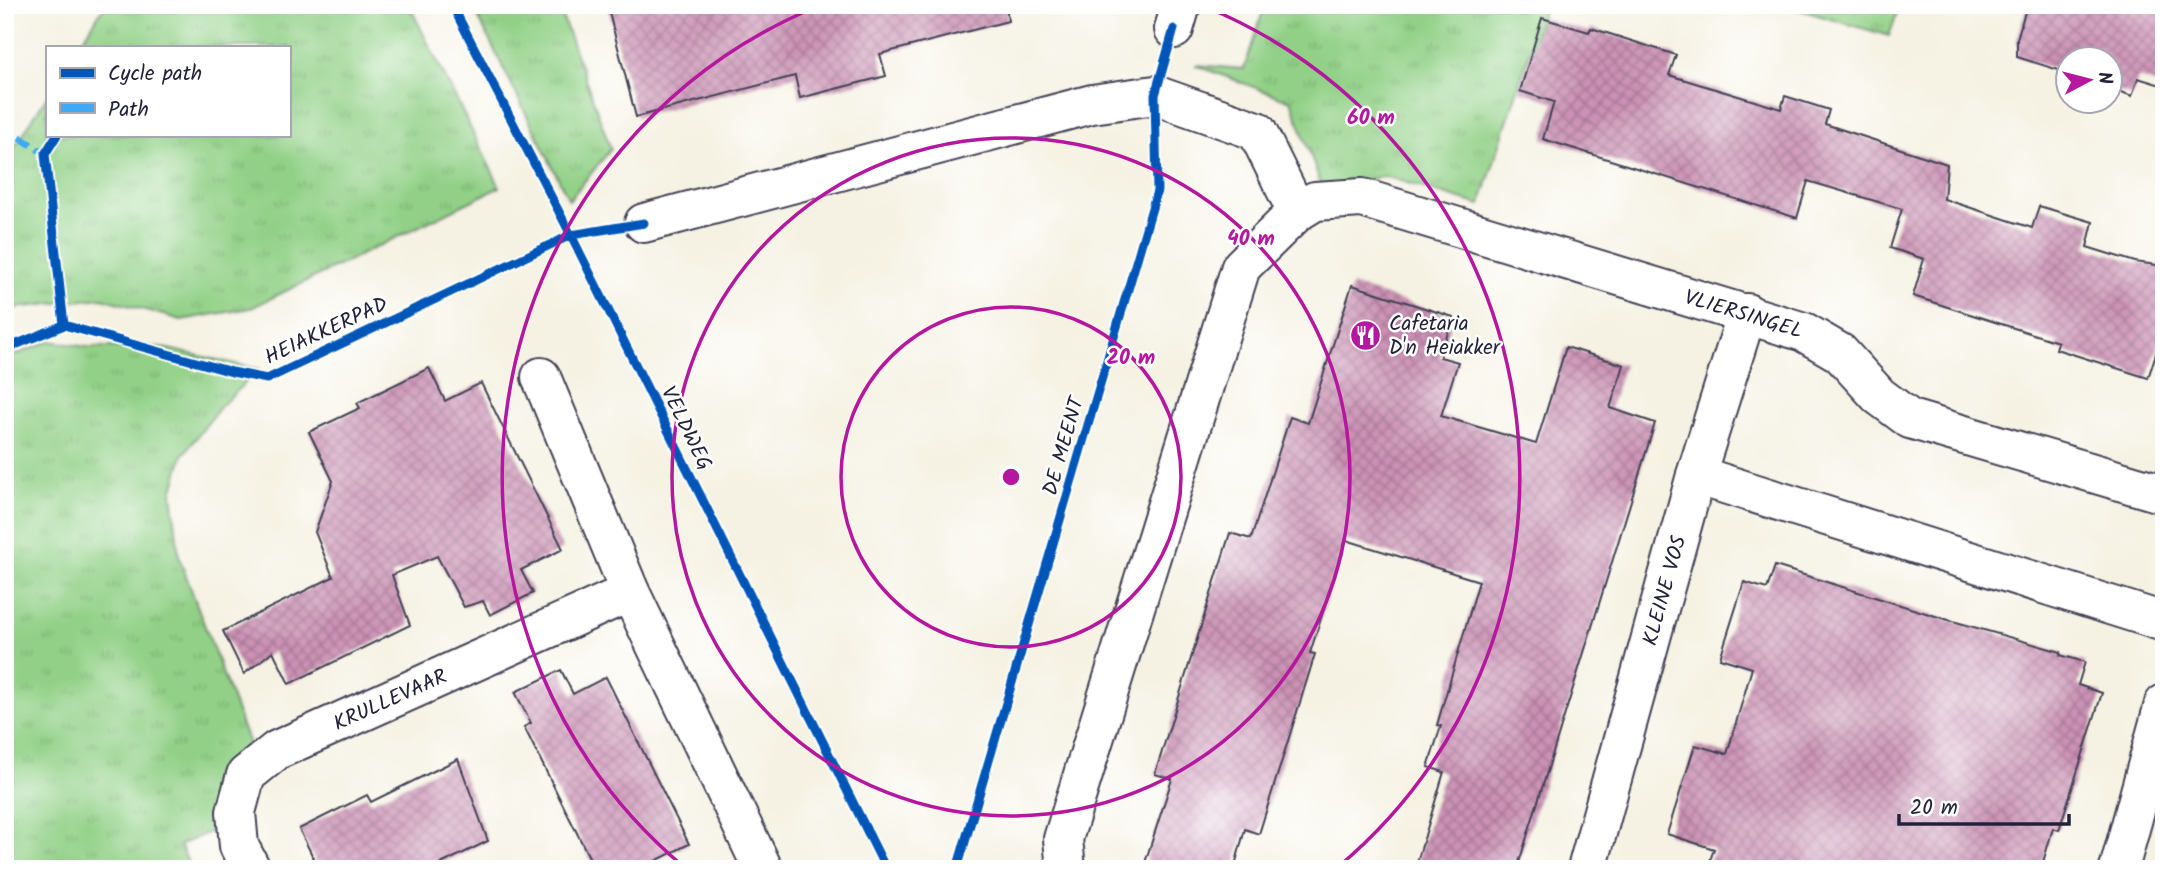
<svg xmlns="http://www.w3.org/2000/svg" width="2169" height="874" viewBox="0 0 2169 874" font-family="Kalam,sans-serif">
<defs>
<pattern id="grass-tufts" width="24" height="20" patternUnits="userSpaceOnUse" patternTransform="scale(1.75)"><rect width="24" height="20" fill="#91d086"/><path d="M3 7l-1-3M5 7V3M7 7l1-3M15 17l-1-3M17 17v-4M19 17l1-3" fill="none" stroke="#7db275"/></pattern>
<pattern id="building-cross-hatch" width="8" height="8" patternUnits="userSpaceOnUse" patternTransform="scale(1.75)"><rect width="8" height="8" fill="#cc92b5"/><path d="M0 0l8 8M0 8l8-8" fill="none" stroke="#a57794"/></pattern>
</defs>
<rect width="100%" height="100%" fill="#fff"/>
<filter id="ink" filterUnits="userSpaceOnUse"><feTurbulence type="fractalNoise" baseFrequency=".0143" numOctaves="2"/><feDisplacementMap in="SourceGraphic" scale="14" xChannelSelector="R" yChannelSelector="G"/><feConvolveMatrix kernelMatrix="1 2 1 2 8 2 1 2 1" color-interpolation-filters="sRGB"/></filter>
<filter id="wash" filterUnits="userSpaceOnUse"><feTurbulence type="fractalNoise" baseFrequency=".00686" numOctaves="4" result="noise"/><feDisplacementMap in="SourceGraphic" scale="28" xChannelSelector="R" yChannelSelector="G"/><feGaussianBlur stdDeviation="1.57" result="paint"/><feColorMatrix in="noise" values="0 0 0 0 0 0 0 0 0 0 0 0 0 0 0 0 0 1.4 0 .05"/><feComposite in="paint" operator="in"/></filter>
<g filter="url(#wash)">
<rect width="100%" height="100%" fill="#f5f2e3"/>
<g fill="url(#grass-tufts)" stroke="#5a7960" stroke-width="2">
<path d="M105,5H409L500,187L251,308L181,320L102,298L15,308L5,315V162L47,96V135H289V47H78Z"/>
<path d="M472,5H558L611,149L569,200Z"/>
<path d="M1265,5H1545L1480,205L1384,176L1323,190L1291,101L1195,65L1244,69Z"/>
<path d="M1783,5H1900L1889,36Z"/>
<path d="M50,341L87,347H159L259,369L221,406L183,455L172,493L179,557L249,744L235,760L225,825L180,845L191,869H5V359Z"/>
</g>
<g id="blocks">
<g fill="url(#building-cross-hatch)">
<path d="M607,5H1006L1008,21L880,54L886,76L800,98L795,76L636,117Z"/>
<path d="M2027,5H2164V86L2138,78L2132,96L2110,88V60H2068V73L2017,57V39Z"/>
<path d="M1542,18L1589,32L1591,28L1676,55L1669,75L1781,109L1785,96L1829,110L1825,124L1947,164L1944,199L2032,228L2039,206L2093,222L2087,247L2135,262L2164,266V329L2148,378L2056,349L2058,342L1913,296L1924,259L1890,248L1902,209L1808,181L1797,218L1543,139L1554,102L1520,91Z"/>
<path d="M1352,285L1453,317L1440,357L1458,362L1441,416L1536,444L1566,347L1624,365L1610,408L1655,423L1517,869H1415L1444,772L1428,767L1441,726L1437,725L1479,581L1346,540L1310,653L1315,654L1259,834L1245,829L1234,869H1143L1172,779L1155,774L1230,533L1251,539L1290,417L1308,423Z"/>
<path d="M429,368L445,401L481,383L563,549L521,570L533,593L490,615L483,601L464,607L437,556L392,575L410,625L289,684L273,651L244,674L223,631L333,577L315,532L333,481L309,432L360,408L357,403Z"/>
<path d="M1775,566L1942,618L2061,652L2060,655L2085,662L2078,685L2102,693L2059,830L2053,828L2041,869H1707L1714,849L1667,834L1695,745L1727,754L1752,668L1720,658L1744,582L1767,589Z"/>
<path d="M561,670L573,694L606,677L689,844L640,869H595L524,727L531,723L515,692Z"/>
<path d="M458,759L488,841L431,869H319L299,829L367,795L371,802Z"/>
</g>
</g>
</g>
<g filter="url(#ink)">
<use href="#blocks" fill-opacity="0" stroke="#424154" stroke-width="2"/>
<g fill="none" stroke-linecap="round" stroke-linejoin="round">
<defs>
<g id="street">
<path d="M1174,29L1181,5"/>
<path id="s1" d="M1297,212L1315,201L1362,198L1804,332L1840,353L1879,396L1910,419L2164,494"/>
<path d="M644,223L1092,104L1155,95L1257,131L1297,212L1241,267L1063,839L1066,869"/>
<path d="M541,377L630,592L763,869"/>
<path d="M1696,475L2164,622"/>
<path id="s2" d="M251,869L239,846L236,812L246,775L277,750L630,592"/>
<path id="s3" d="M1587,869L1696,475L1747,313"/>
<path d="M2119,869L2164,704"/>
</g>
</defs>
<use href="#street" stroke="#424154" stroke-width="42"/>
<use href="#street" stroke="#fff" stroke-width="38"/>
<path stroke="#3fa9f5" stroke-width="7" stroke-dasharray="14 7" stroke-linecap="butt" d="M5,122L15,134L45,154"/>
<defs>
<g id="cycleway">
<path d="M452,5L571,235L886,869"/>
<path d="M57,135L45,154L64,325"/>
<path d="M5,349L64,325L232,372L267,379L571,235L644,223"/>
<path d="M957,869L1157,191L1155,95L1174,29"/>
</g>
</defs>
<use href="#cycleway" stroke="#fff" stroke-width="13"/>
<use href="#cycleway" stroke="#0057b8" stroke-width="9"/>
</g>
</g>
<g fill="none" stroke="#b5179e" stroke-width="3.5">
<circle cx="1011" cy="477" r="170"/>
<circle cx="1011" cy="477" r="339"/>
<path d="M684 867A509 509 0 0 1 816 7M1206 7A509 509 0 0 1 1338 867"/>
</g>
<defs>
<symbol id="restaurant-disc" viewBox="-11 -11 22 22"><circle r="9.5" fill="#b5179e" stroke="#fff"/><path d="M-5-6h1v4h1v-4h1v4h1v-4h1v5L-1.5 .5V6h-2V.5L-5-1ZM5-6V6H3V1.5H1.5Q1.5-4 5-6Z" fill="#fff"/></symbol>
</defs>
<g fill-rule="evenodd">
<use href="#restaurant-disc" x="1348" y="318" width="35" height="35"/>
</g>
<g text-anchor="middle" stroke-width="5" stroke-linejoin="round" paint-order="stroke">
<g font-size="21" fill="#22223b" stroke="#fff">
<text dy="7" stroke="none"><textPath href="#s1" startOffset="467">VLIERSINGEL</textPath></text>
<text transform="translate(326 330) rotate(-25)" y="7">HEIAKKERPAD</text>
<text transform="translate(687 428) rotate(64)" y="7">VELDWEG</text>
<text transform="translate(1063 446) rotate(-74)" y="7">DE MEENT</text>
<text dy="7" stroke="none"><textPath href="#s3" startOffset="289">KLEINE VOS</textPath></text>
<text dy="7" stroke="none"><textPath href="#s2" startOffset="262">KRULLEVAAR</textPath></text>
</g>
<g font-size="21" fill="#22223b" stroke="#fff" text-anchor="start">
<text x="1389" y="330">Cafetaria<tspan x="1389" dy="24">D'n Heiakker</tspan></text>
</g>
</g>
<circle cx="1011" cy="477" r="10" fill="#b5179e" stroke="#fff" stroke-width="3.5"/>
<g font-size="21" text-anchor="middle" font-weight="bold" fill="#b5179e" stroke="#fff" stroke-width="5" stroke-linejoin="round" paint-order="stroke">
<text x="1371" y="124">60 m</text>
<text x="1251" y="245">40 m</text>
<text x="1131" y="364">20 m</text>
</g>
<rect width="2169" height="874" fill="none" stroke="#fff" stroke-width="28"/>
<rect x="46" y="46" width="245" height="91" fill="#ffffff" stroke="#a7a7b1" stroke-width="2"/>
<rect x="60" y="68" width="35" height="10" fill="#0057b8" stroke="#a7a7b1" stroke-width="2"/>
<text x="108" y="80" font-size="21" fill="#22223b">Cycle path</text>
<rect x="60" y="103" width="35" height="10" fill="#3fa9f5" stroke="#a7a7b1" stroke-width="2"/>
<text x="108" y="116" font-size="21" fill="#22223b">Path</text>
<g transform="translate(2089 80) rotate(83)"><circle r="33" fill="#ffffff" stroke="#a7a7b1" stroke-width="2"/>
<path d="M0-5L12 26L0 18L-12 26Z" fill="#b5179e"/>
<text y="-10" font-size="19" font-weight="bold" text-anchor="middle" fill="#22223b">N</text>
</g>
<path d="M1899 814v10h170v-10" fill="none" stroke="#22223b" stroke-width="3.5"/>
<text x="1910" y="814" font-size="21" fill="#22223b" stroke="#ffffff" stroke-width="5" paint-order="stroke">20 m</text>
</svg>
